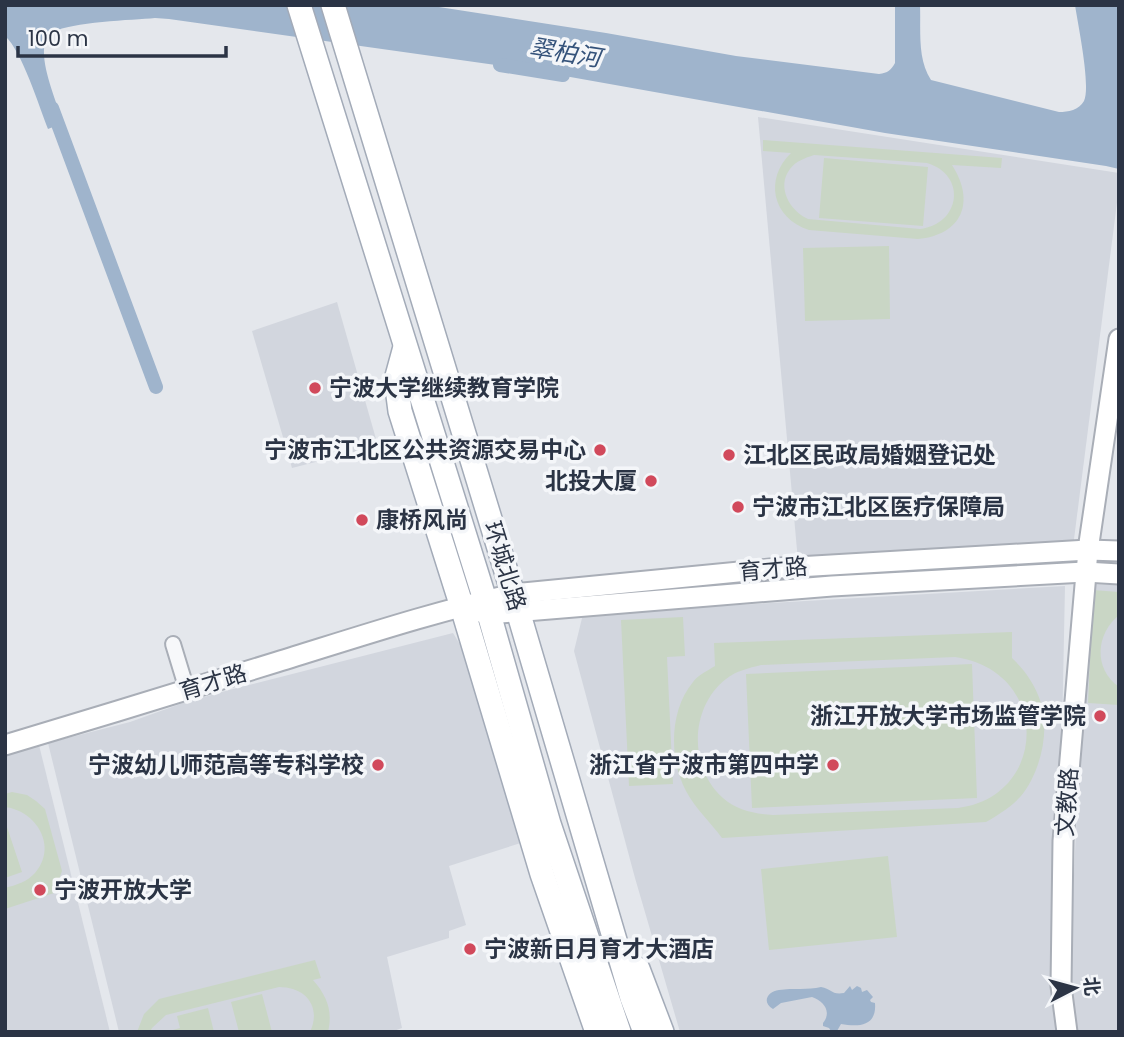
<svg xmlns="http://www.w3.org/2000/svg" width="1124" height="1037" viewBox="0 0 1124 1037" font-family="Poppins,'Noto Sans SC',sans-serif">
<rect width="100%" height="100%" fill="#e4e7ec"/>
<g fill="#d2d6de">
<path d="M758,117L1119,173V187L1073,547L798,561Z"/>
<path d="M337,302L378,446L292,468L252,331Z"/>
<path d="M1087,584L1119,585V1032H1075L1069,987Z"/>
<path d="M1065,586L1057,983L1061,1032H680L635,878L574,651L583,614Z"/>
<path d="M453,633L469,659L527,841L449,866L466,925L449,931V938L387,957L402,1028L391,1032H119L48,743L130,722L183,703L229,690Z"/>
<path d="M38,741L110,1032H5V749Z"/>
</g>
<g fill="#c9d6c5" fill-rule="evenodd">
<path d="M763,140L1002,158L1001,168L952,165C976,202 962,235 918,239L809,230C772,218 764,179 791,153L763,151ZM814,155L927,163C967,175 961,224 920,229L808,219C790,211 776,187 790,169C796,161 805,158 814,155Z"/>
<path d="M824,158L928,167L923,226L819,218Z"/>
<path d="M889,246L890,319L805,321L803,248Z"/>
<path d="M1093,590L1119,592V615C1096,634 1093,668 1119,687V705L1088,703Z"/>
<path d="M683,617L685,656L667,657L673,784L629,786L621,620Z"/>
<path d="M1012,632V658C1025,670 1036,686 1041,703C1050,732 1040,773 1021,796C1011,807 998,815 986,822L722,838C711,823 695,808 686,791C669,759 669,711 693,682C698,675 707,671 715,666L714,643ZM955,657C1052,671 1048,797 958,808L773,815C755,814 736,810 723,798C688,767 690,707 726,679C736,671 749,668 761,665Z"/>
<path d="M972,664L977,798L752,808L746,674Z"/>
<path d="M12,792L27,795L36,801L45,809L62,871L54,893L5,909V888C16,885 27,882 35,873C58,847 37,811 5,807V794Z"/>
<path d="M5,821L22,872L5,878Z"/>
<path d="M888,856L897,937L769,950L761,869Z"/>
<path d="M315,960L321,978L313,980C327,996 333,1011 328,1032H310C322,1006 305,987 279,987L166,1015L152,1028L150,1032H137L144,1014L159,999Z"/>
<path d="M262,994L272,1032H239L231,1002Z"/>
<path d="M208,1008L214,1032H166L180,1028L177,1016Z"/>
</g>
<g fill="#9fb4cc">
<path d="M5,5H426L606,33L736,56L879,74C888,73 891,70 895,63V5H920C921,30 917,59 931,80L1059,112C1068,112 1079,110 1084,101C1091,86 1078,25 1075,5H1119V169L1106,166L885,133L531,70L169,19L155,18C133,20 70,22 54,32C48,36 44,43 44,50C43,71 57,103 63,123L48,129C39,106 22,51 5,36Z"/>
<path d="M850,986L852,990L857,986L861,988L862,992L867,990L873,997L870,1000L871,1002L875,1003C877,1027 858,1027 841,1024L837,1031H831L829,1028L823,1026V1023C832,1012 824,1001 812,997L781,1003L773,1009C761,1002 768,991 779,990C793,988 808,990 821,987C832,989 831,995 844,993Z"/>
</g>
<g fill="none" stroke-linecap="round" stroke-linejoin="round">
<g stroke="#9fb4cc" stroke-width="14">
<path d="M500,65L563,75"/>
<path d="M52,108L156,387"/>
</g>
<defs>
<path id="street" d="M173,644L187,690"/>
<g id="secondary">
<path d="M476,611L489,614L832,586L1085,572L1119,574"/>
<path d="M5,745C96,718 186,690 277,662C355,638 433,612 513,594L780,568L1088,550L1119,551"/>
<path d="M1067,1032L1061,986L1063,841L1088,550L1119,339"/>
</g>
<g id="primary">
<path d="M299,5L485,600L549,824L619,1032"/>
<path d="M333,5L513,594L632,998L645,1032"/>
<path d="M405,347L396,380L400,411L462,607L542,874L597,1032"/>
<path d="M638,969L662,1032"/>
</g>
</defs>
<use href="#street" stroke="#a9aeb7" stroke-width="18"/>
<use href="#secondary" stroke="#a9aeb7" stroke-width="23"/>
<use href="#primary" stroke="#a3abb8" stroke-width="26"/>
<use href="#street" stroke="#f7f8fa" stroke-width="14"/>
<use href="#secondary" stroke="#fff" stroke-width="19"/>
<use href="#primary" stroke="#fff" stroke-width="23"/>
</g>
<g fill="#d1495b" stroke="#f4f6f9" stroke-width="2.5">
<circle cx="315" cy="388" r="7"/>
<circle cx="600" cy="450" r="7"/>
<circle cx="729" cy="455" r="7"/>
<circle cx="651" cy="481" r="7"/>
<circle cx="738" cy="507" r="7"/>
<circle cx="362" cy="520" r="7"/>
<circle cx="1100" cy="716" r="7"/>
<circle cx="378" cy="765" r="7"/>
<circle cx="833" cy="765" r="7"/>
<circle cx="40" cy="890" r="7"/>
<circle cx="470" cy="949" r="7"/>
</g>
<g text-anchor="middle" stroke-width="7" stroke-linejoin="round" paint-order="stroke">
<g font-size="23" font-weight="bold" fill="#2b3445" stroke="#f4f6f9" text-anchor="start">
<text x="329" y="396">宁波大学继续教育学院</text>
<text x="586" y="458" text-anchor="end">宁波市江北区公共资源交易中心</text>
<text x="743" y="463">江北区民政局婚姻登记处</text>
<text x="637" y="489" text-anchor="end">北投大厦</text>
<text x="752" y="515">宁波市江北区医疗保障局</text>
<text x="376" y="528">康桥风尚</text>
<text x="1086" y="724" text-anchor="end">浙江开放大学市场监管学院</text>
<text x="364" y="773" text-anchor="end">宁波幼儿师范高等专科学校</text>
<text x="819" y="773" text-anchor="end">浙江省宁波市第四中学</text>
<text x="54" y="898">宁波开放大学</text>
<text x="484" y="957">宁波新日月育才大酒店</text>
</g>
<g font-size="23" fill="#2b3445" stroke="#f4f6f9">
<text transform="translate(505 566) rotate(73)" y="8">环城北路</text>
<text transform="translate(773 569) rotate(-5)" y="8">育才路</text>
<text transform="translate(213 682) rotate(-17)" y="8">育才路</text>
<text transform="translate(1067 802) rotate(-86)" y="8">文教路</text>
</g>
<g font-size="24" font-style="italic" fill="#34527a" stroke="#f4f6f9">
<text transform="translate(565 53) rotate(9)" y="8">翠柏河</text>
</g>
</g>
<rect width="1124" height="1037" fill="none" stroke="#2b3445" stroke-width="14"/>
<g transform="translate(1075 988) rotate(84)" stroke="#f4f6f9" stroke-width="5" paint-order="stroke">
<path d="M0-5L12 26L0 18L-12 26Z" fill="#2b3445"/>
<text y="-10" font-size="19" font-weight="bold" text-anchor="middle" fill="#2b3445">北</text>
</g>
<path d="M18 46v10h208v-10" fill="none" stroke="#2b3445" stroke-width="3.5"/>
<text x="28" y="46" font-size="21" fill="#2b3445" stroke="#f4f6f9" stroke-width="5" paint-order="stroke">100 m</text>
</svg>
